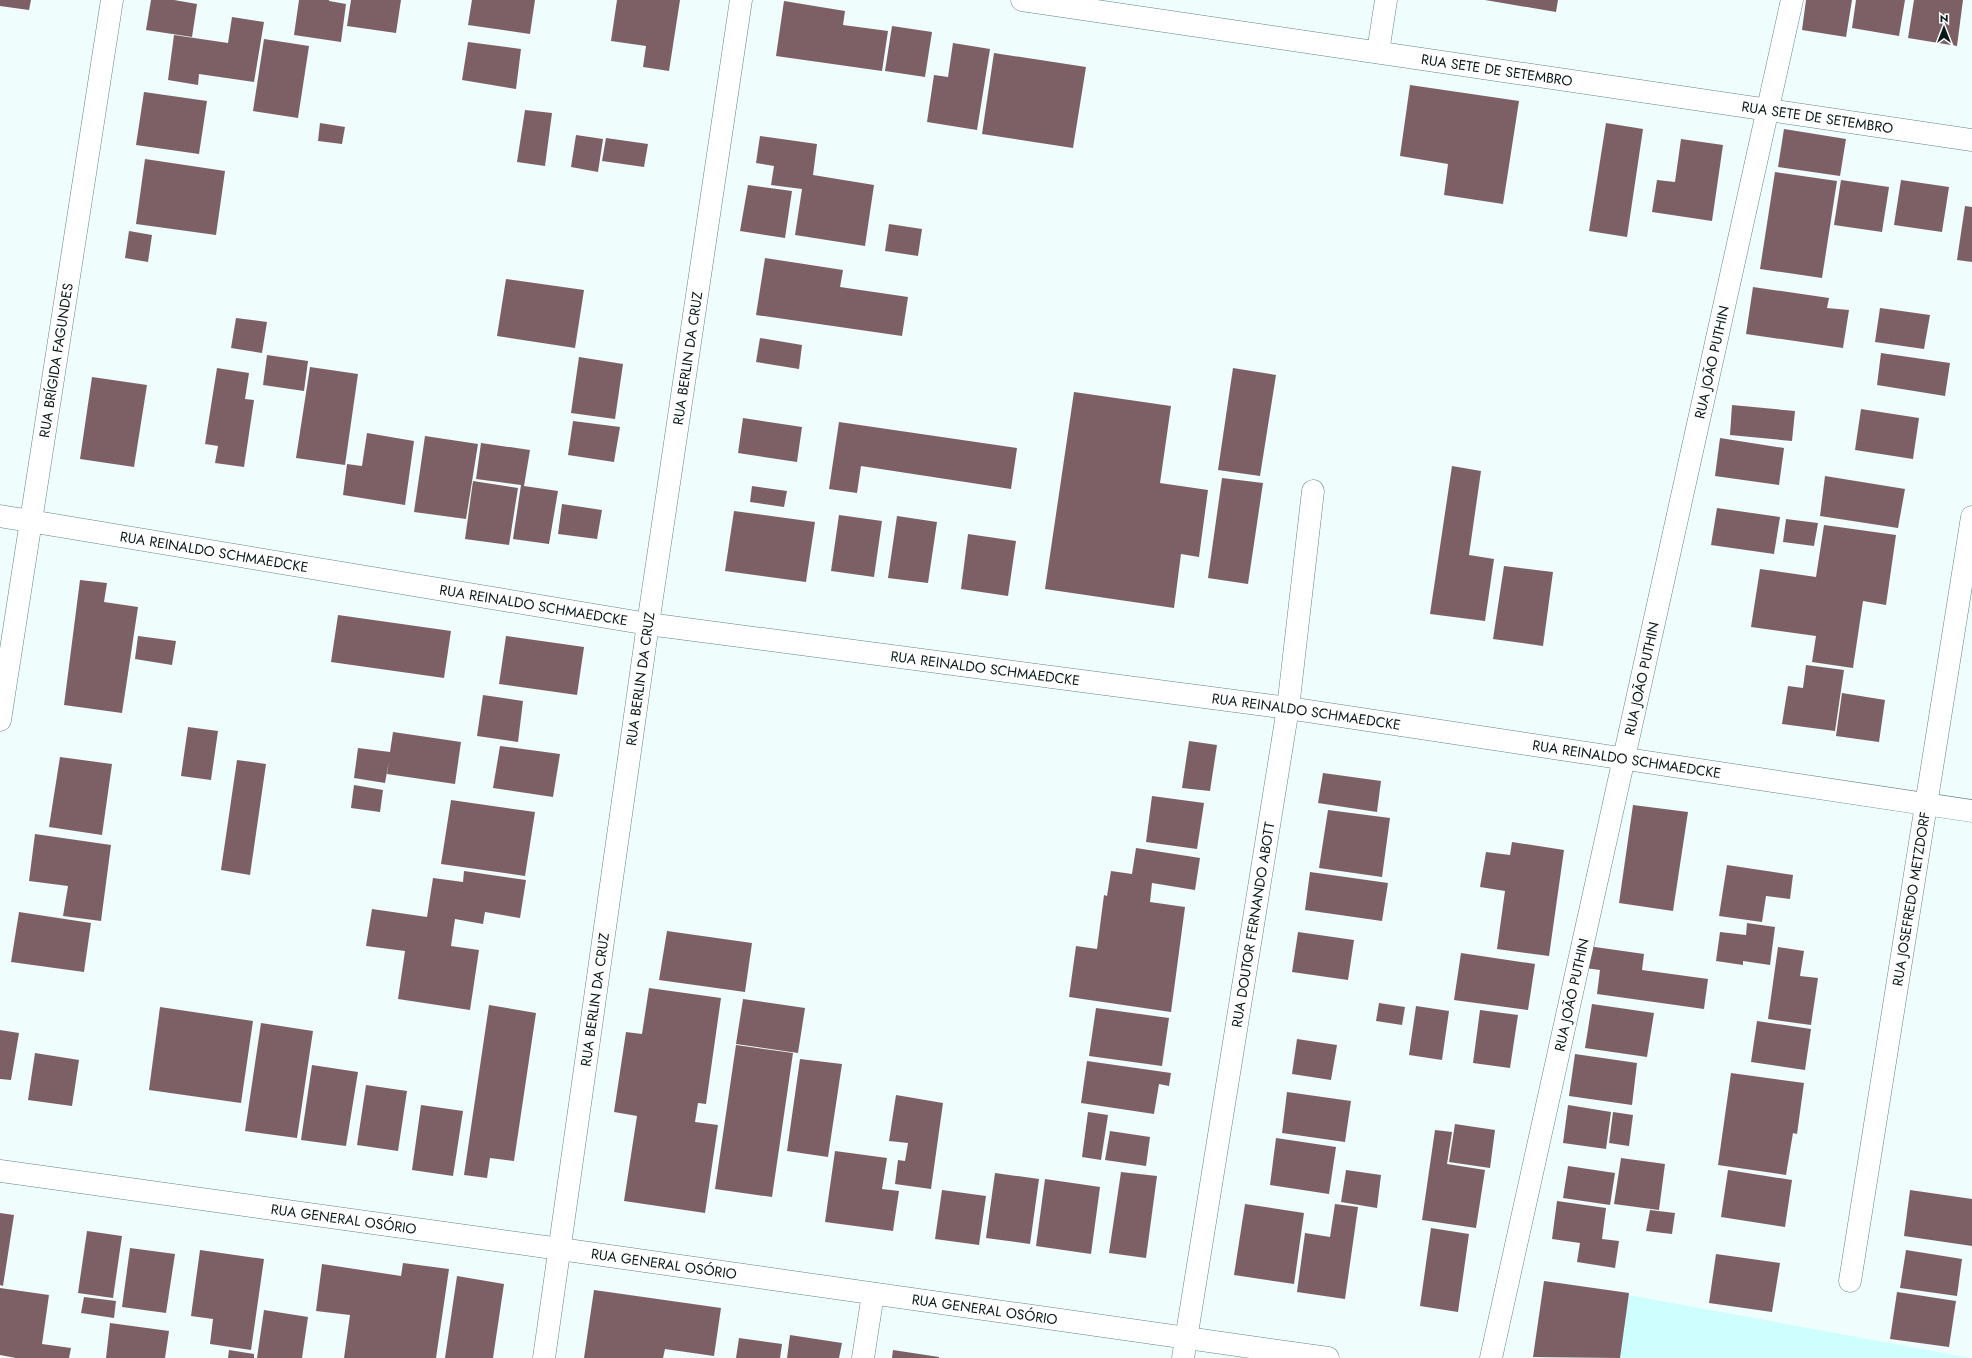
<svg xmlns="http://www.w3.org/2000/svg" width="1972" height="1358" viewBox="0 0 1972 1358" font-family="Jost,sans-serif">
<rect width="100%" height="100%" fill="#effefd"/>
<path fill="#cefefd" d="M1558,1282L1971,1358H1540Z"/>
<g fill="#7d6065">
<path d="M0,0H31L29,10L0,6Z"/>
<path d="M151,0H174L197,4L192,37L146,30Z"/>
<path d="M299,0H329V1L346,4L341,42L294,35Z"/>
<path d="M351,0H401L396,33L347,26Z"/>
<path d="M472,0H535L530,34L468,25Z"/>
<path d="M617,0H680L669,71L643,67L646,46L611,41Z"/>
<path d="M1485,0H1558L1556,12Z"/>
<path d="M1806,0H1852L1846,37L1802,30Z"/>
<path d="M1856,0H1905L1899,36L1852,28Z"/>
<path d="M1914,0H1963L1957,46L1908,38Z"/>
<path d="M784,1L845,11L843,25L888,31L882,71L776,56Z"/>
<path d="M232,17L264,22L254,82L199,74L198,85L168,80L174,35L228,43Z"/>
<path d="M892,26L932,32L925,77L885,71Z"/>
<path d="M264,39L309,46L298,118L253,111Z"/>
<path d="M468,42L521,49L516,89L462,80Z"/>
<path d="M953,43L990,49L977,130L927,122L934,75L948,77Z"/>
<path d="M994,53L1086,67L1073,148L982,134Z"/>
<path d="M1410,85L1519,101L1503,204L1444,195L1448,164L1400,156Z"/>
<path d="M144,92L207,101L199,154L136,145Z"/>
<path d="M525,110L552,113L545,166L517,162Z"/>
<path d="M320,123L345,127L342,144L318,141Z"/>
<path d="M1606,123L1643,129L1627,237L1589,231Z"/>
<path d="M1784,129L1846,139L1840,176L1778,167Z"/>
<path d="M576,135L603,139L598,172L571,167Z"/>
<path d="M760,136L817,144L813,175L874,185L865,246L795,235L802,189L771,185L774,166L756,163Z"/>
<path d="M606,138L648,144L644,167L602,161Z"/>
<path d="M1681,139L1723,145L1712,221L1652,212L1657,180L1675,182Z"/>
<path d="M145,159L225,171L216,235L136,224Z"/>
<path d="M1775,172L1837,181L1822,278L1760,269Z"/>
<path d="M1841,180L1889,187L1882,232L1834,225Z"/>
<path d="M1901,180L1949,187L1942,232L1894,225Z"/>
<path d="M748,185L792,191L785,238L740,231Z"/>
<path d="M1965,206L1972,207V262L1957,260Z"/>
<path d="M889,224L922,229L918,256L885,251Z"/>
<path d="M129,231L152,235L148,262L125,258Z"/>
<path d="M765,258L843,270L840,287L908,297L902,336L756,315Z"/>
<path d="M506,279L584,290L575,348L497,336Z"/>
<path d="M1753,287L1829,298L1827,308L1849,310L1843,348L1746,334Z"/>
<path d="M1880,308L1930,315L1924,349L1875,342Z"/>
<path d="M236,318L267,322L262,353L231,348Z"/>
<path d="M760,338L802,345L799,369L756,362Z"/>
<path d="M1881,353L1950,363L1945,396L1877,385Z"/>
<path d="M267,355L308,361L304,391L263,385Z"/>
<path d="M579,357L623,364L615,419L571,413Z"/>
<path d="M310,367L358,374L345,465L296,458Z"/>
<path d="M217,368L249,373L245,399L254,400L244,467L215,463L218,446L205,444Z"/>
<path d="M1233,368L1276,375L1260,476L1218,470Z"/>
<path d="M92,377L147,385L134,467L80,459Z"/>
<path d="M1074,392L1171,406L1160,483L1208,490L1199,557L1181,554L1174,608L1045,589Z"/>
<path d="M1732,405L1795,411L1792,441L1730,435Z"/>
<path d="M1861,409L1919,418L1913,459L1855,450Z"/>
<path d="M743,418L802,427L797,462L738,453Z"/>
<path d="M573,421L620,427L614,462L568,455Z"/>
<path d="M839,422L1017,448L1011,489L861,466L857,493L829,489Z"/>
<path d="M367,433L414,441L405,505L343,495L347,464L362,466Z"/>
<path d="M425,436L478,444L466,519L414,512Z"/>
<path d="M1720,438L1784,448L1779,485L1715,476Z"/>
<path d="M481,443L530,450L524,486L558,491L549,544L513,539L521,485L476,479Z"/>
<path d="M1452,466L1481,471L1469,555L1494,559L1485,621L1430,614Z"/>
<path d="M1825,476L1905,489L1898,528L1820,516Z"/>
<path d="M1222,478L1263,483L1248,584L1208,578Z"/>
<path d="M473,481L518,488L509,545L465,539Z"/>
<path d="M752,486L787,491L784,507L750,502Z"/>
<path d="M562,504L602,510L597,539L558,534Z"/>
<path d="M1717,508L1780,517L1774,554L1711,545Z"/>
<path d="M734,511L815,522L806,582L725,571Z"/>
<path d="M839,515L882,521L874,577L831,571Z"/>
<path d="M897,516L937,522L928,583L888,578Z"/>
<path d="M1786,519L1818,523L1814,546L1783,542Z"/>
<path d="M1824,525L1896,535L1886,605L1863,601L1853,668L1812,662L1816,636L1751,627L1760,569L1816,577Z"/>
<path d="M968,534L1016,541L1008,596L961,589Z"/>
<path d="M1504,566L1553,572L1543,646L1493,639Z"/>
<path d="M80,580L107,583L104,602L138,607L122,713L64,705Z"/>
<path d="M338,615L451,631L444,678L331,662Z"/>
<path d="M138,636L176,641L172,665L135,659Z"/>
<path d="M506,636L584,647L577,695L499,684Z"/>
<path d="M1806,665L1844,670L1835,731L1782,724L1788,686L1803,688Z"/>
<path d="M1842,693L1885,700L1879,742L1836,736Z"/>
<path d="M483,695L523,701L518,742L477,736Z"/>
<path d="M188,727L218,731L211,780L181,776Z"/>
<path d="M393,732L461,742L455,784L387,774L389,761L385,783L354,778L358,748L390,752Z"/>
<path d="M1189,741L1217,745L1210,791L1182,788Z"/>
<path d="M500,746L560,754L553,797L493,788Z"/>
<path d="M60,757L112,764L102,835L49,827Z"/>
<path d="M237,760L266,764L250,875L221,870Z"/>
<path d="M1323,773L1381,781L1377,812L1318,803Z"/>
<path d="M354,785L383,790L380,812L351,808Z"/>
<path d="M1152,796L1204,803L1197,849L1146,842Z"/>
<path d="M451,800L535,812L525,876L441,864Z"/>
<path d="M1633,805L1688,812L1673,911L1619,903Z"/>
<path d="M1328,810L1390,818L1382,877L1319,868Z"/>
<path d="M35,834L111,845L101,921L63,916L68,886L29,881Z"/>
<path d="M1512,842L1564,850L1549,956L1497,949L1505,891L1480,887L1486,852L1510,855Z"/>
<path d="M1136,848L1200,858L1195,890L1152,883L1150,902L1185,907L1171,1012L1069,997L1076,946L1097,949L1104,895L1107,896L1111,871L1132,874Z"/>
<path d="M1727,865L1793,875L1790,899L1766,896L1762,922L1719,916Z"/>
<path d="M464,871L526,880L520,918L485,912L483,924L455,919L451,946L479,950L470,1010L398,999L405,951L366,946L372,909L427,917L433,878L463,882Z"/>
<path d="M1310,872L1388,883L1382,921L1305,910Z"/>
<path d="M19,912L91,923L84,972L11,962Z"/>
<path d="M1747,923L1775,927L1770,965L1743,961V965L1716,961L1720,932L1746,935Z"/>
<path d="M667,931L752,943L745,992L659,980Z"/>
<path d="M1298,932L1354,940L1348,980L1292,972Z"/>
<path d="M1588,946L1644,954L1642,970L1708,979L1704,1009L1597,994L1600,970L1585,968Z"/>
<path d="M1778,947L1804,951L1800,976L1818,978L1811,1025L1768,1019Z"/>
<path d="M1461,953L1535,964L1528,1010L1454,1000Z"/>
<path d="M649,988L721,998L706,1104L698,1103L695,1122L718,1125L705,1213L624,1201L637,1116L614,1112L626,1032L642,1034Z"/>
<path d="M743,999L805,1008L798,1053L736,1044Z"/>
<path d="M1379,1003L1405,1007L1402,1025L1376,1021Z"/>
<path d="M1592,1004L1654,1013L1647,1057L1585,1048Z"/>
<path d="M489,1005L536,1013L514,1161L490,1158L487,1178L464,1175Z"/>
<path d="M1416,1006L1449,1011L1442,1060L1409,1055Z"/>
<path d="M160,1007L253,1021L241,1103L149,1090Z"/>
<path d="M1096,1008L1169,1018L1162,1066L1089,1056Z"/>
<path d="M1480,1010L1518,1015L1510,1068L1473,1063Z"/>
<path d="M1757,1021L1811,1029L1805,1070L1751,1062Z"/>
<path d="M261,1023L313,1031L297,1138L245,1131Z"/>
<path d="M0,1030L19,1033L11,1080L0,1079Z"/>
<path d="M1297,1039L1337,1045L1331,1080L1292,1074Z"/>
<path d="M736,1045L793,1053L772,1197L715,1189Z"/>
<path d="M35,1053L79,1060L72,1106L28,1100Z"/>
<path d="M1575,1054L1637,1063L1632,1105L1569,1096Z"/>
<path d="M800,1059L842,1064L828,1157L787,1151Z"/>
<path d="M1087,1061L1171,1073L1169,1086L1159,1084L1154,1114L1081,1103Z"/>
<path d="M312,1065L358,1072L346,1146L301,1140Z"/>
<path d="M1731,1073L1804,1083L1797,1134L1793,1133L1786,1175L1718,1165Z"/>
<path d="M366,1085L407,1091L398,1151L357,1145Z"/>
<path d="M1287,1092L1351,1101L1345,1142L1282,1133Z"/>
<path d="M896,1095L943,1103L931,1189L895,1184L898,1160L905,1161L908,1143L889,1141Z"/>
<path d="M421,1105L463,1111L453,1176L412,1170Z"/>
<path d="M1568,1105L1611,1112L1606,1149L1563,1143Z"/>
<path d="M1088,1112L1108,1115L1101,1160L1082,1157Z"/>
<path d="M1613,1112L1633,1115L1629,1146L1609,1143Z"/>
<path d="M1455,1124L1495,1130L1490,1168L1449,1162Z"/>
<path d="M1435,1130L1452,1132L1447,1164L1485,1170L1476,1228L1422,1220Z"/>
<path d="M1110,1131L1150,1137L1146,1166L1105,1160Z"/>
<path d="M1276,1138L1336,1147L1329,1194L1270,1185Z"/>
<path d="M835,1151L887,1158L882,1189L899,1191L893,1231L825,1222Z"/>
<path d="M1621,1158L1665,1164L1659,1210L1614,1204Z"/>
<path d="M1568,1166L1615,1173L1610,1205L1563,1198Z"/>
<path d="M1346,1170L1381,1175L1377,1208L1341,1202Z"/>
<path d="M1728,1170L1792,1180L1785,1227L1721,1217Z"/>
<path d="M1121,1172L1157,1176L1146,1258L1109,1253Z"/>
<path d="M995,1173L1039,1179L1030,1244L986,1238Z"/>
<path d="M1045,1179L1100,1187L1091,1254L1036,1246Z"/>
<path d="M942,1190L986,1196L979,1245L935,1239Z"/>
<path d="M1910,1190L1972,1199V1246L1904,1236Z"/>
<path d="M1557,1201L1606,1208L1602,1239L1619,1241L1615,1268L1577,1262L1580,1243L1552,1239Z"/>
<path d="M1245,1204L1304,1213L1294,1284L1234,1275Z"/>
<path d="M1335,1204L1358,1207L1345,1299L1297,1292L1305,1233L1330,1237Z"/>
<path d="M1650,1210L1675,1213L1672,1234L1646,1231Z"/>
<path d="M0,1213L14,1215L3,1286L0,1285Z"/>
<path d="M1431,1228L1469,1234L1458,1312L1420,1306Z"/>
<path d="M87,1231L122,1236L113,1298L78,1293Z"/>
<path d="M130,1248L175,1254L166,1313L122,1307Z"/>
<path d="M200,1250L264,1259L251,1350L210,1344L213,1319L191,1316Z"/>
<path d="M1906,1250L1962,1259L1957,1296L1900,1288Z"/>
<path d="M1716,1254L1780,1263L1772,1312L1709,1303Z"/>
<path d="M403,1263L449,1269L436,1358H344L350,1315L316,1311L322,1264L401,1276Z"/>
<path d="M457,1276L504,1284L493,1358H445Z"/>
<path d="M1544,1281L1629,1293L1620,1358L1533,1357Z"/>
<path d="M0,1288L49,1295L42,1344L71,1348L69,1358H16L0,1355Z"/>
<path d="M594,1290L721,1308L714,1356L665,1349L663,1358H584Z"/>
<path d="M1897,1292L1956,1301L1949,1347L1890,1339Z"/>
<path d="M84,1297L116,1301L114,1318L81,1313Z"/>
<path d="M264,1310L308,1317L302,1358H257Z"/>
<path d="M110,1323L169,1331L165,1358H106Z"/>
<path d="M790,1335L842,1343L839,1358H787Z"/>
<path d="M739,1338L782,1344L780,1358H736Z"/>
<path d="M229,1350L254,1354V1358H228Z"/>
<path d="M893,1350L939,1357V1358H892Z"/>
</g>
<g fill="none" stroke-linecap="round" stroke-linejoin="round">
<defs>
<g id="minor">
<path d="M1378,52L1386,0"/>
<path id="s1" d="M0,516L648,624L1288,708L1972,811"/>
<path id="s2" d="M0,720L112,0"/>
<path id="s3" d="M560,1249L1328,1358"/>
<path id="s4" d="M1850,1281L1972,517"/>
<path d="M863,1358L873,1294"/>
<path id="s5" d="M1183,1358L1288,708L1313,491"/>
<path id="s6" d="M1491,1358L1792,0"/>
</g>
<g id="tertiary">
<path id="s7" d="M0,1171L560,1249"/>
<path id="s8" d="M544,1358L648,624L741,0"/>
</g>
<g id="secondary">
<path id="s9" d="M1022,0L1972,140"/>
</g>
</defs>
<use href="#minor" stroke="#618483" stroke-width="23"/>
<use href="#tertiary" stroke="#618483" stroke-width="23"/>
<use href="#secondary" stroke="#618483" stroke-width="23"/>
<use href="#minor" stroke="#fff" stroke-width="22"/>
<use href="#tertiary" stroke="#fff" stroke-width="22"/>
<use href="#secondary" stroke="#fff" stroke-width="22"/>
</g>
<g text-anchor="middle" stroke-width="4" stroke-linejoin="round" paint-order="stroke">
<g font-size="14" fill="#0b1919" stroke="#fff">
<text dy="5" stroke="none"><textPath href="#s9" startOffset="480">RUA SETE DE SETEMBRO</textPath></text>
<text dy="5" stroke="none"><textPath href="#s9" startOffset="804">RUA SETE DE SETEMBRO</textPath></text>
<text dy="5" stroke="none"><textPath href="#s8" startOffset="1010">RUA BERLIN DA CRUZ</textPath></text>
<text dy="5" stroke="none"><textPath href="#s2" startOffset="364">RUA BRÍGIDA FAGUNDES</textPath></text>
<text dy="5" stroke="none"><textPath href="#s6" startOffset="1020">RUA JOÃO PUTHIN</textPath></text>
<text dy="5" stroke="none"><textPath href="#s1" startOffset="217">RUA REINALDO SCHMAEDCKE</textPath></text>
<text dy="5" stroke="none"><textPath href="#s1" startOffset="541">RUA REINALDO SCHMAEDCKE</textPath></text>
<text dy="5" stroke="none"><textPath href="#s1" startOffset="997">RUA REINALDO SCHMAEDCKE</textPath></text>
<text dy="5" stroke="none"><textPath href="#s8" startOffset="686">RUA BERLIN DA CRUZ</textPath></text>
<text dy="5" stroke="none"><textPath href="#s6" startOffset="696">RUA JOÃO PUTHIN</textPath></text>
<text dy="5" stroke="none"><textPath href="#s1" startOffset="1321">RUA REINALDO SCHMAEDCKE</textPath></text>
<text dy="5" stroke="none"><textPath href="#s1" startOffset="1645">RUA REINALDO SCHMAEDCKE</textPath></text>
<text dy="5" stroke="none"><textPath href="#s4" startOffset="387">RUA JOSEFREDO METZDORF</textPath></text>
<text dy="5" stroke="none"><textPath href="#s5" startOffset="439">RUA DOUTOR FERNANDO ABOTT</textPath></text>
<text dy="5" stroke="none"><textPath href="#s6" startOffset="372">RUA JOÃO PUTHIN</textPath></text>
<text dy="5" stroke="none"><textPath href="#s8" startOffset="362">RUA BERLIN DA CRUZ</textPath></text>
<text dy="5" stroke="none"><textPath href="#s7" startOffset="347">RUA GENERAL OSÓRIO</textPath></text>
<text dy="5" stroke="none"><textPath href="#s3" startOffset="105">RUA GENERAL OSÓRIO</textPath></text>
<text dy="5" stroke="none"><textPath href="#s3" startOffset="429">RUA GENERAL OSÓRIO</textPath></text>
</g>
</g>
<g transform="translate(1944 28)" stroke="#ffffff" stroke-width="3" paint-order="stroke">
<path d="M0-3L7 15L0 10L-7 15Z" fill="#0b1919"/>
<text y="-6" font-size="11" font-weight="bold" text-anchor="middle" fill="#0b1919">N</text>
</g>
</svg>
